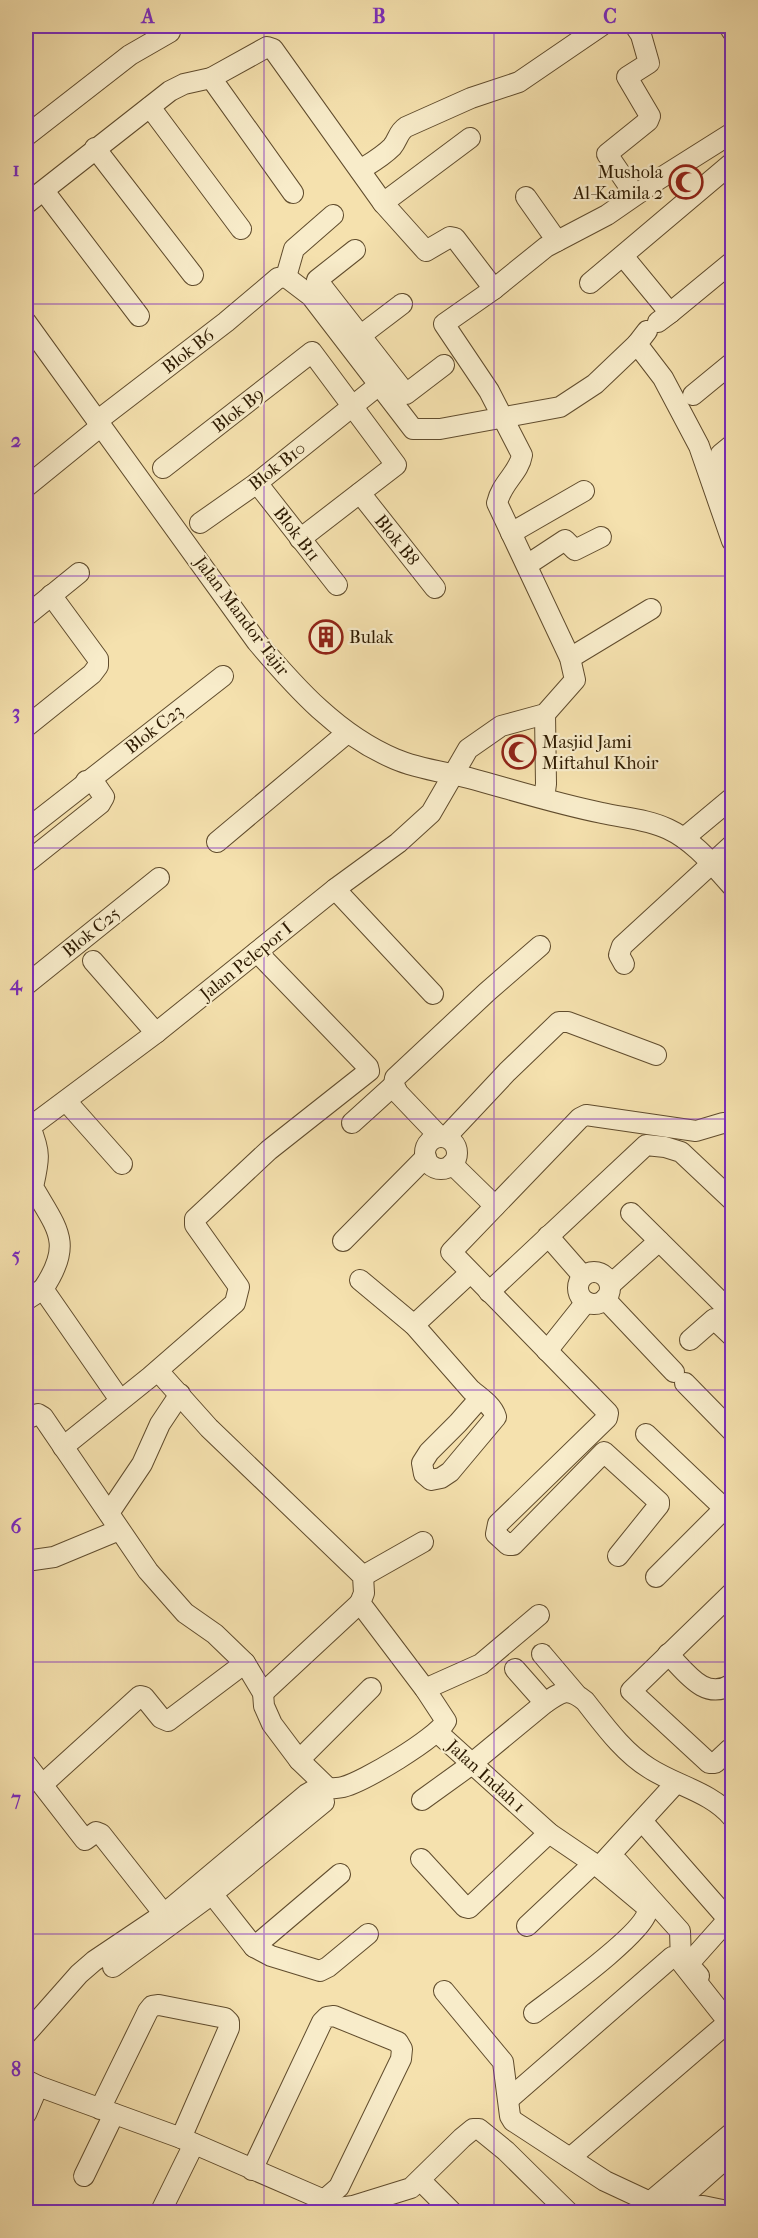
<svg xmlns="http://www.w3.org/2000/svg" width="758" height="2238" viewBox="0 0 758 2238" font-family="'IM FELL French Canon',serif">
<rect width="100%" height="100%" fill="#f5e1ae"/>
<filter id="stains"><feTurbulence type="fractalNoise" baseFrequency=".00333" numOctaves="4"/><feColorMatrix values="0 0 0 0 .2 0 0 0 0 .09 0 0 0 0 .02 0 0 0 .5 -.17"/></filter>
<radialGradient id="worn" r=".72"><stop offset=".6" stop-color="#630" stop-opacity="0"/><stop offset="1" stop-color="#630" stop-opacity=".3"/></radialGradient>
<g fill="none" stroke-linecap="round" stroke-linejoin="round">
<defs>
<g id="minor">
<path d="M729,26L732,31"/>
<path d="M211,78L293,193"/>
<path d="M150,107L241,229"/>
<path d="M26,136L130,55L170,32"/>
<path d="M95,148L193,275"/>
<path d="M360,170C371,163 382,157 392,147C398,140 398,132 406,127L471,98L519,82L601,26"/>
<path d="M44,191L139,316"/>
<path d="M635,195L607,154L648,121L650,116L627,77L649,63L641,35L635,26"/>
<path d="M526,197L557,241"/>
<path d="M383,203L426,251L450,237L455,238L494,289"/>
<path d="M26,204L170,91L184,84L211,78L267,47L273,49L383,203L470,138"/>
<path d="M355,250L317,280L406,394L444,365"/>
<path d="M623,256L670,313L658,322"/>
<path d="M286,277L294,249L333,215"/>
<path d="M590,283L732,163"/>
<path d="M670,313L732,262"/>
<path d="M26,322L257,642C296,688 338,735 395,759C418,769 445,772 469,778C513,790 557,804 602,813C624,818 647,819 668,829C694,841 713,865 732,886"/>
<path d="M647,331L637,344L663,378L699,446L732,541"/>
<path d="M352,342L402,304"/>
<path d="M693,395L732,363"/>
<path d="M97,421L226,322L278,278L286,277L311,296L413,429H440L560,407L595,384L637,344"/>
<path d="M732,445L721,454L732,484"/>
<path d="M163,468L312,352L396,465L300,539"/>
<path d="M257,483L337,585"/>
<path d="M26,487L101,426"/>
<path d="M360,493L435,588"/>
<path d="M200,523L257,483L379,385"/>
<path d="M511,533L584,491"/>
<path d="M527,565L565,540L575,550L601,537"/>
<path d="M26,616L79,573"/>
<path d="M570,658L651,609"/>
<path d="M26,727L92,674L98,666V659L51,595"/>
<path d="M544,798L546,784L545,714"/>
<path d="M26,830L223,676"/>
<path d="M684,838L732,798"/>
<path d="M217,842L347,733"/>
<path d="M26,863L100,804L104,797L93,781H86"/>
<path d="M335,889L433,994"/>
<path d="M93,961L156,1033"/>
<path d="M624,964L619,955L622,946L732,845"/>
<path d="M26,985L159,878"/>
<path d="M66,1101L122,1164"/>
<path d="M26,1121L30,1127L156,1033L335,889L398,843L431,813L468,749L501,726L545,714L575,680L570,658L497,503C502,482 519,473 522,455L489,391L444,324L494,289L546,247L607,215L659,179L732,133"/>
<path d="M352,1123L394,1085"/>
<path d="M30,1127C41,1153 39,1160 33,1187C57,1229 74,1243 43,1289L120,1400"/>
<path d="M440,1137L398,1093L394,1085L395,1078L487,992L540,946"/>
<path d="M446,1137L507,1072L559,1022H568L656,1055"/>
<circle cx="441" cy="1153" r="16"/>
<path d="M452,1164L495,1206"/>
<path d="M631,1213L732,1313"/>
<path d="M548,1236L583,1276"/>
<path d="M343,1241L426,1157"/>
<circle cx="594" cy="1288" r="16"/>
<path d="M360,1280L414,1325L471,1390C480,1397 493,1406 496,1417L450,1472L441,1478L431,1480L424,1474L422,1463L429,1452L458,1423L480,1398"/>
<path d="M610,1285L659,1241"/>
<path d="M489,1292L646,1145L665,1147L681,1152L732,1200"/>
<path d="M605,1299L674,1372"/>
<path d="M26,1300L43,1289"/>
<path d="M414,1325L470,1273"/>
<path d="M690,1340L714,1319L732,1336"/>
<path d="M547,1351L586,1302"/>
<path d="M685,1383L732,1431"/>
<path d="M26,1419L38,1414L43,1417L148,1571L185,1613L215,1634L245,1663L263,1693L264,1706L272,1724L299,1760L329,1789"/>
<path d="M646,1434L725,1509"/>
<path d="M63,1447L150,1377L235,1303L239,1287L195,1225V1219L269,1150L369,1071L368,1067L257,952"/>
<path d="M109,1513L142,1464L160,1424L180,1394"/>
<path d="M618,1556L659,1505V1502L604,1452L513,1545H508L496,1534L498,1524L607,1418L608,1413L451,1252L580,1118L586,1115L696,1131L723,1123L732,1124"/>
<path d="M26,1561L54,1557L119,1530"/>
<path d="M363,1576L423,1542"/>
<path d="M656,1577L732,1501"/>
<path d="M542,1654L576,1694"/>
<path d="M668,1654C686,1672 705,1702 732,1684"/>
<path d="M515,1669L545,1703"/>
<path d="M425,1689L481,1664L539,1615"/>
<path d="M263,1693L360,1603"/>
<path d="M437,1732L549,1833L599,1867L648,1908C648,1931 555,1997 534,2013"/>
<path d="M730,1749L715,1763H709L631,1691L732,1593"/>
<path d="M299,1760L371,1688"/>
<path d="M26,1764L85,1840L96,1832L101,1834L164,1914"/>
<path d="M43,1784L140,1696L144,1697L161,1718L168,1721L245,1663"/>
<path d="M422,1800L465,1769L545,1703C562,1691 568,1687 585,1701C604,1725 623,1752 649,1768C677,1786 711,1792 732,1817"/>
<path d="M642,1821L727,1918L724,1924L691,1961L692,1968L699,1976"/>
<path d="M421,1859L465,1907L469,1908L549,1833"/>
<path d="M599,1867L676,1783"/>
<path d="M205,1885L254,1947L340,1874"/>
<path d="M527,1926L593,1864"/>
<path d="M254,1947L271,1956L320,1971L328,1967L368,1934"/>
<path d="M113,1967L211,1895L324,1802"/>
<path d="M444,1991L503,2062L510,2116L513,2121L605,2181L650,2202L671,2207L703,2206L732,2212"/>
<path d="M26,2034L79,1974L94,1961L164,1914L307,1794C319,1786 330,1790 343,1787C363,1782 436,1739 446,1721L425,1689L360,1603L364,1593L363,1576L209,1428L158,1371"/>
<path d="M26,2080L38,2086L181,2138L229,2028V2022L225,2018L159,2005L152,2006L148,2011L100,2109"/>
<path d="M509,2099L672,1957"/>
<path d="M26,2114L38,2086"/>
<path d="M181,2138L324,2200L339,2187L401,2059L402,2049L398,2042L334,2016L327,2017L322,2022L252,2170"/>
<path d="M570,2158L725,2025L726,2019L681,1962L680,1931L618,1862"/>
<path d="M84,2176L114,2114"/>
<path d="M420,2180L452,2212"/>
<path d="M324,2200L339,2208L353,2206L411,2188L462,2138L473,2129H479L506,2151L568,2212"/>
<path d="M650,2202L732,2133"/>
<path d="M671,2207L732,2153"/>
<path d="M161,2211L194,2144"/>
</g>
</defs>
<use href="#minor" stroke="#604c2d" stroke-width="22"/>
<use href="#minor" stroke="#f8ecca" stroke-width="20"/>
</g>
<path fill="none" stroke="#7b2cbf" stroke-width="1.5" stroke-opacity="0.55" d="M264,26V2212M494,26V2212M26,304H732M26,576H732M26,848H732M26,1119H732M26,1390H732M26,1662H732M26,1934H732"/>
<defs>
<symbol id="mosque-ring" viewBox="-11 -11 22 22"><circle r="9.5" fill="#f8ecca" stroke="#8f2418" stroke-width="1.5"/><path d="M3.5-4.9A6 6 0 1 0 3.5 4.9A5 5 0 1 1 3.5-4.9Z" fill="#8f2418"/></symbol>
<symbol id="building-ring" viewBox="-11 -11 22 22"><circle r="9.5" fill="#f8ecca" stroke="#8f2418" stroke-width="1.5"/><path d="M-4-6H4V6H1V3H-1V6H-4ZM-2.5-4.3h1.7v1.8h-1.7ZM.8-4.3h1.7v1.8H.8ZM-2.5-1h1.7V.8h-1.7ZM.8-1h1.7V.8H.8Z" fill="#8f2418"/></symbol>
</defs>
<g fill-rule="evenodd">
<use href="#mosque-ring" x="667" y="163" width="38" height="38"/>
<use href="#building-ring" x="307" y="618" width="38" height="38"/>
<use href="#mosque-ring" x="500" y="733" width="38" height="38"/>
</g>
<g text-anchor="middle" stroke-width="4.5" stroke-linejoin="round" paint-order="stroke">
<g font-size="18" fill="#2e1b02" stroke="#f8ecca" text-anchor="start">
<text x="663" y="178" text-anchor="end">Mushola<tspan x="663" dy="21">Al-Kamila 2</tspan></text>
<text x="349" y="643">Bulak</text>
<text x="542" y="748">Masjid Jami<tspan x="542" dy="21">Miftahul Khoir</tspan></text>
</g>
<g font-size="18" fill="#2e1b02" stroke="#f8ecca">
<text transform="translate(188 351) rotate(-38)" y="6">Blok B6</text>
<text transform="translate(238 410) rotate(-38)" y="6">Blok B9</text>
<text transform="translate(277 466) rotate(-38)" y="6">Blok B10</text>
<text transform="translate(297 534) rotate(52)" y="6">Blok B11</text>
<text transform="translate(397 540) rotate(51)" y="6">Blok B8</text>
<text transform="translate(242 616) rotate(53)" y="6">Jalan Mandor Tajir</text>
<text transform="translate(154 729) rotate(-38)" y="6">Blok C23</text>
<text transform="translate(91 932) rotate(-39)" y="6">Blok C25</text>
<text transform="translate(246 961) rotate(-39)" y="6">Jalan Pelepor I</text>
<text transform="translate(486 1776) rotate(42)" y="6">Jalan Indah 1</text>
</g>
</g>
<rect width="758" height="2238" fill="none" stroke="#f5e1ae" stroke-width="66"/>
<rect x="33" y="33" width="692" height="2172" fill="none" stroke="#7b2cbf" stroke-width="2"/>
<g font-size="20" text-anchor="middle" font-weight="bold" fill="#7b2cbf">
<text x="148" y="23">A</text>
<text x="379" y="23">B</text>
<text x="610" y="23">C</text>
<text x="16" y="176">1</text>
<text x="16" y="447">2</text>
<text x="16" y="719">3</text>
<text x="16" y="990">4</text>
<text x="16" y="1262">5</text>
<text x="16" y="1533">6</text>
<text x="16" y="1805">7</text>
<text x="16" y="2076">8</text>
</g>
<rect width="100%" height="100%" filter="url(#stains)"/>
<rect width="100%" height="100%" fill="url(#worn)"/>
</svg>
